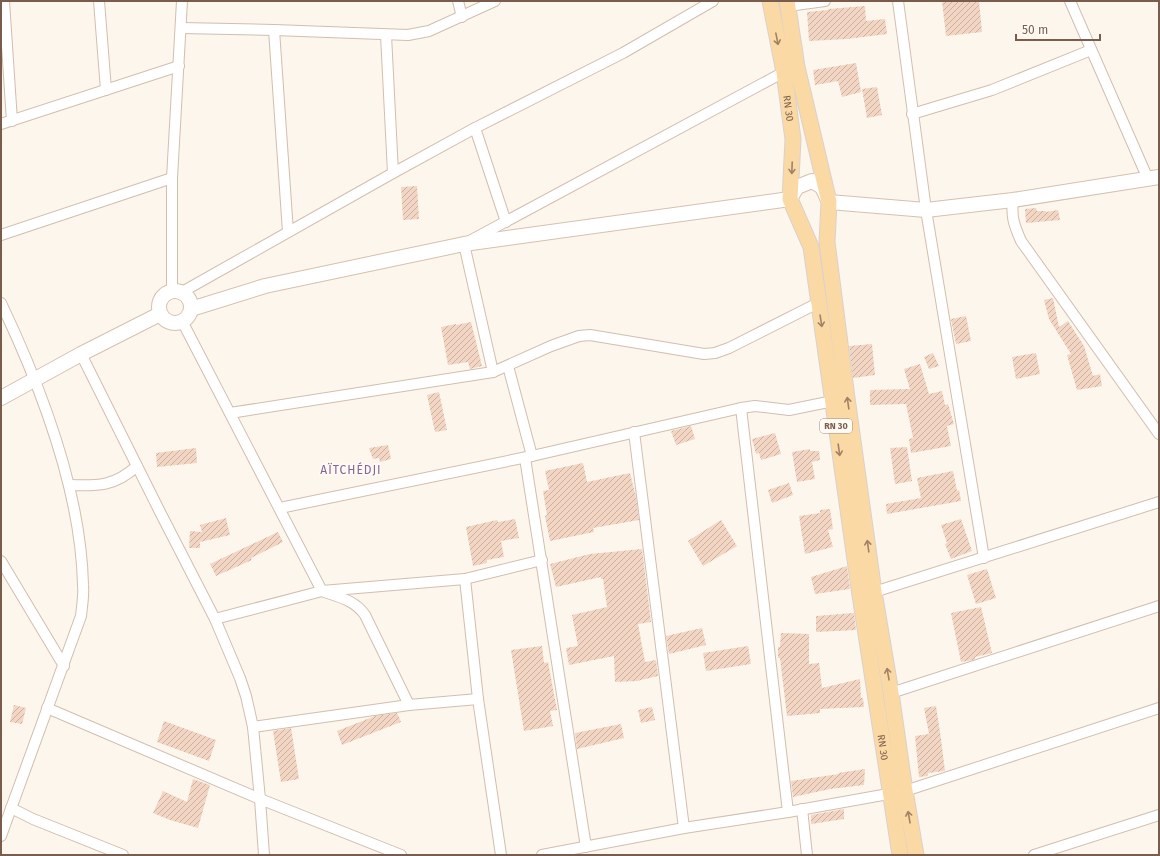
<svg xmlns="http://www.w3.org/2000/svg" width="1160" height="856" viewBox="0 0 1160 856" font-family="'Fira Sans',sans-serif">
<defs>
<pattern id="building-hatch" width="6" height="6" patternUnits="userSpaceOnUse"><rect width="6" height="6" fill="#f3d5c3"/><path d="M-1 1l2-2M0 6l6-6M5 7l2-2" fill="none" stroke="#cab0a1"/></pattern>
</defs>
<rect width="100%" height="100%" fill="#fdf6ec"/>
<g fill="url(#building-hatch)">
<path d="M942,1H979L982,32L946,36Z"/>
<path d="M865,6L866,21L885,19L887,34L847,39L809,41L807,12L828,10V9Z"/>
<path d="M856,63L861,92L842,97L838,81L815,85L813,70Z"/>
<path d="M877,87L882,115L867,118L862,89Z"/>
<path d="M417,186L419,219L403,220L401,187Z"/>
<path d="M1036,208L1037,211H1046V212L1058,210L1060,220L1026,223L1025,209Z"/>
<path d="M1053,298L1059,327L1068,321L1084,346L1093,376L1100,374L1102,386L1077,390L1067,355L1071,354L1049,319L1044,300Z"/>
<path d="M966,316L971,341L956,344L951,319Z"/>
<path d="M471,322L482,366L470,369L468,362L448,365L441,327L456,324V325Z"/>
<path d="M872,344L875,375L853,378L849,346Z"/>
<path d="M933,353L939,366L929,369L924,357Z"/>
<path d="M1036,353L1040,374L1016,379L1012,357Z"/>
<path d="M920,364L929,394L942,391L945,405L948,404L954,424L947,426L951,446L911,453L909,439L913,438L906,404L870,405V390L910,389L904,369Z"/>
<path d="M439,392L447,430L435,432L427,395Z"/>
<path d="M691,426L695,439L676,445L671,431Z"/>
<path d="M775,433L781,454L761,460L759,453L756,454L752,439Z"/>
<path d="M388,445L391,459L380,462L379,458L373,459L369,448Z"/>
<path d="M907,447L912,481L895,484L890,448Z"/>
<path d="M196,448L197,463L157,467L156,453Z"/>
<path d="M810,449V451H819L820,460L812,462L815,479L797,482L792,452Z"/>
<path d="M583,463L587,482L630,473L636,497L639,520L593,528L594,532L550,541L545,516L547,515L543,491L549,490L545,471Z"/>
<path d="M953,471L957,491L959,490L961,501L887,514L886,504L921,498L917,478Z"/>
<path d="M789,483L793,495L772,503L768,490Z"/>
<path d="M830,509L833,529L828,530L833,547L805,554L799,516L820,513V510Z"/>
<path d="M226,518L230,535L200,542V548H189L190,531L202,532L200,525Z"/>
<path d="M515,519L519,538L501,541L504,557L487,560V563L473,566L466,527L497,520L498,522Z"/>
<path d="M961,519L972,551L951,559L945,544L947,543L941,525Z"/>
<path d="M721,520L737,546L703,566L688,541Z"/>
<path d="M278,532L283,542L251,558L252,560L216,576L210,564Z"/>
<path d="M642,549L651,622L638,624L645,662L656,660L658,676L637,681L615,682L614,656L569,665L566,648L578,646L572,615L607,607L603,579H601V577L556,587L550,564L590,554Z"/>
<path d="M847,566L850,589L815,594L811,577Z"/>
<path d="M987,569L996,598L976,604L967,575Z"/>
<path d="M981,607L992,653L975,657V659L973,660L961,662L951,613Z"/>
<path d="M854,613L856,630L816,632V616Z"/>
<path d="M702,628L706,645L669,654L666,636Z"/>
<path d="M781,633L809,634V664L819,663L822,688L860,679L861,698H863L864,707L820,709V713L787,716L780,658H778V647H780Z"/>
<path d="M542,646L544,663L548,662L557,710L550,711L553,726L524,731L511,650Z"/>
<path d="M748,646L751,664L706,671L703,653Z"/>
<path d="M14,705L26,708L22,724L10,722Z"/>
<path d="M936,706L941,739L945,771L928,773V776L919,777L915,736L929,734L924,708Z"/>
<path d="M652,707L655,720L641,723L638,710Z"/>
<path d="M397,713L401,722L342,745L337,731L375,716Z"/>
<path d="M164,721L216,740L209,761L157,742Z"/>
<path d="M621,724L624,738L577,749L575,733Z"/>
<path d="M291,728L299,779L281,782L273,731Z"/>
<path d="M865,769L864,785L830,789L793,797L791,781L839,774L838,773Z"/>
<path d="M193,779L210,785L198,828L170,820L153,813L163,791L187,802Z"/>
<path d="M844,809V819L811,824V815Z"/>
</g>
<g fill="none" stroke-linecap="round" stroke-linejoin="round">
<defs>
<g id="street">
<path d="M4,1L12,121"/>
<path d="M99,1L106,90"/>
<path d="M458,1L462,17"/>
<path d="M898,1L926,210L984,558"/>
<path d="M1070,1L1148,179"/>
<path d="M788,6L825,1"/>
<path d="M181,28L274,30L408,35L429,31L495,1"/>
<path d="M274,30L288,232"/>
<path d="M386,35L393,173"/>
<path d="M912,114L992,90L1091,50"/>
<path d="M1,124L179,66"/>
<path d="M475,128L506,222"/>
<path d="M1013,200C1011,217 1014,225 1021,241L1159,434"/>
<path d="M1,235L172,178"/>
<path d="M172,290V178L182,1"/>
<path d="M182,292L393,173L475,128L623,53L713,1"/>
<path d="M1,303C41,387 81,492 83,585C84,595 82,606 81,616L1,836"/>
<path d="M182,321L322,591C338,597 355,600 365,615L409,705"/>
<path d="M81,354L160,512L215,619L240,678L246,696L253,727L260,799L264,855"/>
<path d="M508,366L532,456"/>
<path d="M493,372L464,244L784,72"/>
<path d="M741,408L788,812"/>
<path d="M230,413L493,372L551,346L579,336L590,335L704,354L715,353L729,348L818,303"/>
<path d="M634,432L684,828"/>
<path d="M525,458L586,847"/>
<path d="M69,485C97,486 114,487 137,466"/>
<path d="M280,508L532,456L741,408L755,406L789,410L833,401"/>
<path d="M1,561L64,666"/>
<path d="M465,579L478,699L501,855"/>
<path d="M874,592L1159,502"/>
<path d="M215,619L322,591L465,579L542,560"/>
<path d="M891,693L1159,606"/>
<path d="M47,708L260,799L401,855"/>
<path d="M253,727L409,705L478,699"/>
<path d="M11,808L33,819L123,855"/>
<path d="M802,809L807,855"/>
<path d="M542,855L684,828L788,812L905,791L1159,708"/>
<path d="M1034,855L1159,815"/>
</g>
<g id="secondary">
<circle cx="175" cy="307" r="16"/>
<path d="M191,309L265,286L464,244L790,199L797,187L812,181L822,187L829,202L926,210L1013,200L1159,177"/>
<path d="M1,398L81,354L160,314"/>
</g>
<g id="primary">
<path id="s1" d="M770,1L784,72L793,139L790,199L811,247L860,595L900,855"/>
<path d="M787,1L797,67L829,202L827,242L847,398L874,592L891,693L905,791L916,855"/>
</g>
</defs>
<use href="#street" stroke="#d1beb0" stroke-width="12"/>
<use href="#secondary" stroke="#d6c0b0" stroke-width="16"/>
<use href="#primary" stroke="#dad1cd" stroke-width="17"/>
<use href="#street" stroke="#fff" stroke-width="10"/>
<use href="#secondary" stroke="#fff" stroke-width="14"/>
<use href="#primary" stroke="#fbd9a5" stroke-width="15"/>
</g>
<defs><path id="oneway-shaft" d="M-6 0H5M1.5-3L5.5 0L1.5 3" fill="none" stroke-width="1.6" stroke-linecap="round" stroke-linejoin="round"/></defs>
<g stroke="#a18267">
<use href="#oneway-shaft" transform="translate(777 39) rotate(79)"/>
<use href="#oneway-shaft" transform="translate(792 168) rotate(92)"/>
<use href="#oneway-shaft" transform="translate(821 321) rotate(81)"/>
<use href="#oneway-shaft" transform="translate(848 403) rotate(-98)"/>
<use href="#oneway-shaft" transform="translate(839 450) rotate(82)"/>
<use href="#oneway-shaft" transform="translate(868 546) rotate(-98)"/>
<use href="#oneway-shaft" transform="translate(888 674) rotate(-100)"/>
<use href="#oneway-shaft" transform="translate(909 817) rotate(-100)"/>
</g>
<g text-anchor="middle" stroke-width="3.5" stroke-linejoin="round" paint-order="stroke">
<rect fill="#fffaf3" stroke="#a28b7f" stroke-width="1" x="820" y="419" width="32" height="14" rx="3"/>
<g font-size="9" font-weight="bold" fill="#7a5c4d">
<text x="836" y="429">RN 30</text>
</g>
<g font-size="10" fill="#7a5c4d" stroke="#fffaf3">
<text dy="4" stroke="none"><textPath href="#s1" startOffset="109">RN 30</textPath></text>
<text dy="4" stroke="none"><textPath href="#s1" startOffset="758">RN 30</textPath></text>
</g>
<g font-size="12" letter-spacing="1" fill="#846695" stroke="#fffaf3">
<text x="351" y="474">AÏTCHÉDJI</text>
</g>
</g>
<rect width="1160" height="856" fill="none" stroke="#7a5c4d" stroke-width="4"/>
<path d="M1016 34v6h84v-6" fill="none" stroke="#7a5c4d" stroke-width="2"/>
<text x="1022" y="34" font-size="12" fill="#7a5c4d" stroke="#fffaf3" stroke-width="3" paint-order="stroke">50 m</text>
</svg>
